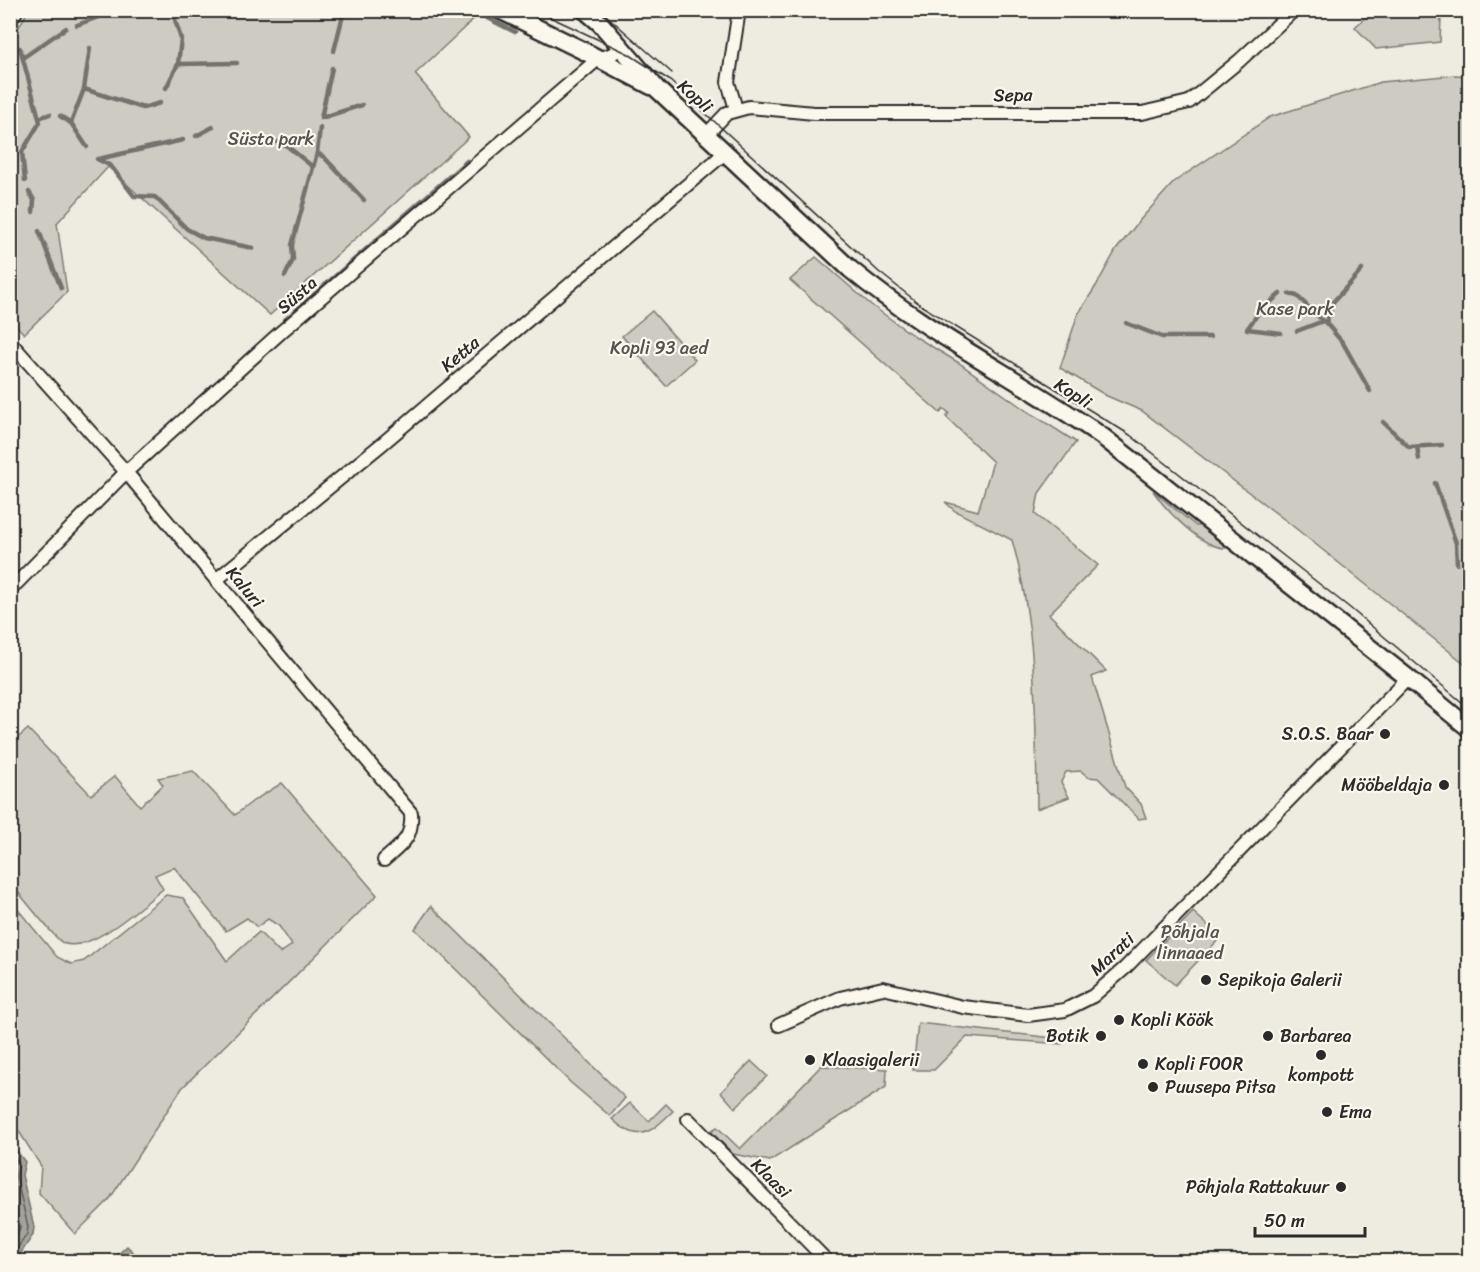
<svg xmlns="http://www.w3.org/2000/svg" width="1480" height="1272" viewBox="0 0 1480 1272" font-family="Sriracha,sans-serif">
<rect width="100%" height="100%" fill="#eeebe0"/>
<filter id="ink" filterUnits="userSpaceOnUse"><feTurbulence type="fractalNoise" baseFrequency=".0167" numOctaves="2"/><feDisplacementMap in="SourceGraphic" scale="12" xChannelSelector="R" yChannelSelector="G"/><feConvolveMatrix kernelMatrix="1 2 1 2 8 2 1 2 1" color-interpolation-filters="sRGB"/></filter>
<g filter="url(#ink)">
<g fill="#cecbc2" stroke="#7c7b76" stroke-width="1.5">
<path d="M294,11L306,12L307,10H474L480,13L415,74L469,137L270,315L108,167L57,223L67,292L24,334L10,318V42L28,11Z"/>
<path d="M1372,11H1426L1441,17L1440,42L1376,49L1355,27Z"/>
<path d="M1455,75L1470,76L1469,667L1289,523L1142,411L1107,396L1060,368L1078,314L1096,286L1116,250L1140,220L1174,182L1270,117L1381,82Z"/>
<path d="M816,257L870,304L911,334L959,363L1024,409L1076,442L1039,493L1035,514L1098,565L1049,614L1106,671L1092,677L1125,787L1141,804L1146,818L1139,819L1098,778L1088,777L1081,771L1066,772L1061,782L1069,797L1037,809C1036,718 1037,628 1012,540L955,511L945,502L978,511L993,462L946,417L949,413L944,409L940,413L790,280Z"/>
<path d="M652,311L695,360L666,386L622,336Z"/>
<path d="M1153,491L1196,526L1205,525L1226,544V548C1201,548 1166,510 1153,491Z"/>
<path d="M28,729L91,795L115,776L140,806L163,785L158,778L193,771L235,815L253,801L282,783L377,895L182,1088L109,1200L75,1234L39,1193L41,1166L11,1119L10,1047L13,1045L10,1042L11,901L57,957L71,964L84,961L166,895L183,898L227,961L259,932L280,953L292,945L279,926L268,919L257,927L247,918L226,931L174,867L155,875L163,889C142,905 90,955 63,943C56,940 19,893 11,883V744Z"/>
<path d="M431,906L625,1098L610,1116L571,1083L415,929Z"/>
<path d="M1193,912L1221,937L1175,985L1146,960Z"/>
<path d="M918,1023L1062,1039V1044L967,1037L934,1070H913Z"/>
<path d="M751,1061L767,1076L735,1108L721,1092Z"/>
<path d="M821,1066L887,1069L886,1087L770,1161L733,1154L711,1131L717,1127L740,1149Z"/>
<path d="M630,1103L649,1121L666,1104L673,1111C651,1132 639,1145 612,1119Z"/>
</g>
<g fill="#a4a29a" stroke="#74726e" stroke-width="1.5">
<path d="M10,1142L25,1162L22,1175L34,1227L33,1235L15,1262L10,1261Z"/>
<path d="M127,1246L142,1261H111Z"/>
</g>
<g fill="none" stroke-linecap="round" stroke-linejoin="round">
<g stroke="#5b5b57" stroke-width="1.5">
<path d="M10,1152L19,1163L16,1176L28,1227L27,1234L10,1259"/>
<path d="M10,1185L20,1227L19,1231L10,1246"/>
</g>
<g stroke="#74726e" stroke-width="4.5">
<path d="M471,10L515,32"/>
<path d="M77,25L101,16"/>
<path d="M20,48L40,122L22,152L25,181"/>
<path d="M334,51L343,15"/>
<path d="M24,57L66,28"/>
<path d="M178,64L237,63"/>
<path d="M332,68L321,118L362,105"/>
<path d="M166,88L178,64L181,39L172,10"/>
<path d="M84,89L143,108L160,103"/>
<path d="M60,116L71,123L87,147"/>
<path d="M39,118L50,114"/>
<path d="M71,123L84,89L90,48"/>
<path d="M196,136L213,127"/>
<path d="M270,139L287,146L313,167"/>
<path d="M317,153L324,157L364,200"/>
<path d="M97,159L111,166L134,196L155,197L187,229L204,238L253,248"/>
<path d="M98,159L183,140"/>
<path d="M29,192L34,200L33,212"/>
<path d="M39,231L61,288"/>
<path d="M285,276L293,260L292,245L317,153L320,128"/>
<path d="M1280,294L1260,311L1247,329L1281,333"/>
<path d="M1289,294L1297,296L1323,321"/>
<path d="M285,320L467,161"/>
<path d="M1126,323L1162,337H1210"/>
<path d="M1326,323L1333,302L1362,270"/>
<path d="M1297,331L1323,321L1326,323L1343,343L1370,391"/>
<path d="M1383,422L1409,447L1442,445"/>
<path d="M1417,447L1419,459"/>
<path d="M1435,483L1456,543L1457,564"/>
</g>
<defs>
<g id="street">
<path d="M10,21L17,10"/>
<path d="M736,109L728,82L739,10"/>
<path d="M707,134L727,113L749,107L814,113H1142L1189,102L1239,61L1294,10"/>
<path d="M10,342L126,472L411,813C413,838 402,844 384,860"/>
<path d="M216,580L382,444L726,152"/>
<path d="M10,590L126,472L281,332L598,59C607,55 618,55 619,44"/>
<path d="M779,1025L840,998L883,988L963,1007L1028,1015L1065,1010L1093,996L1125,968L1408,678"/>
<path d="M688,1119L828,1262"/>
</g>
<g id="secondary">
<path d="M500,10L582,50L651,86"/>
<path d="M585,10L600,23L657,89L850,269C928,334 1020,379 1103,437L1408,678L1470,729"/>
</g>
</defs>
<use href="#street" stroke="#2b2b2b" stroke-width="16"/>
<use href="#secondary" stroke="#2b2b2b" stroke-width="21"/>
<use href="#street" stroke="#fbf7ec" stroke-width="12"/>
<use href="#secondary" stroke="#fbf7ec" stroke-width="16"/>
<g stroke="#2b2b2b" stroke-width="1.5">
<path d="M535,10L627,53L669,80L879,272L922,306L1130,435L1350,608L1470,709"/>
<path d="M600,10L672,73"/>
</g>
</g>
</g>
<g fill="#2b2b2b" stroke="#fbf7ec" stroke-width="2">
<circle cx="1385" cy="734" r="6"/>
<circle cx="1444" cy="785" r="6"/>
<circle cx="1206" cy="980" r="6"/>
<circle cx="1119" cy="1020" r="6"/>
<circle cx="1101" cy="1036" r="6"/>
<circle cx="1268" cy="1036" r="6"/>
<circle cx="1321" cy="1055" r="6"/>
<circle cx="810" cy="1060" r="6"/>
<circle cx="1143" cy="1064" r="6"/>
<circle cx="1153" cy="1087" r="6"/>
<circle cx="1327" cy="1112" r="6"/>
<circle cx="1341" cy="1187" r="6"/>
</g>
<g text-anchor="middle" stroke-width="4.5" stroke-linejoin="round" paint-order="stroke">
<g font-size="18" fill="#2b2b2b" stroke="#fbf7ec">
<text transform="translate(1013 95) rotate(-1)" y="6">Sepa</text>
<text transform="translate(695 96) rotate(42)" y="6">Kopli</text>
<text transform="translate(297 295) rotate(-41)" y="6">Süsta</text>
<text transform="translate(460 354) rotate(-40)" y="6">Ketta</text>
<text transform="translate(1073 393) rotate(33)" y="6">Kopli</text>
<text transform="translate(245 587) rotate(50)" y="6">Kaluri</text>
<text transform="translate(1112 954) rotate(-43)" y="6">Marati</text>
<text transform="translate(771 1178) rotate(45)" y="6">Klaasi</text>
</g>
<g font-size="18" fill="#545351" stroke="#fbf7ec">
<text x="271" y="145">Süsta park</text>
<text x="1295" y="315">Kase park</text>
<text x="659" y="354">Kopli 93 aed</text>
<text x="1190" y="938">Põhjala<tspan x="1190" dy="21">linnaaed</tspan></text>
</g>
<g font-size="18" fill="#2b2b2b" stroke="#fbf7ec" text-anchor="start">
<text x="1373" y="740" text-anchor="end">S.O.S. Baar</text>
<text x="1432" y="791" text-anchor="end">Mööbeldaja</text>
<text x="1218" y="986">Sepikoja Galerii</text>
<text x="1131" y="1026">Kopli Köök</text>
<text x="1089" y="1042" text-anchor="end">Botik</text>
<text x="1280" y="1042">Barbarea</text>
<text x="822" y="1066">Klaasigalerii</text>
<text x="1155" y="1070">Kopli FOOR</text>
<text x="1321" y="1081" text-anchor="middle">kompott</text>
<text x="1165" y="1093">Puusepa Pitsa</text>
<text x="1339" y="1118">Ema</text>
<text x="1329" y="1193" text-anchor="end">Põhjala Rattakuur</text>
</g>
</g>
<rect width="1480" height="1272" fill="none" stroke="#fbf7ec" stroke-width="36"/>
<rect x="18" y="18" width="1444" height="1236" fill="none" stroke="#2b2b2b" stroke-width="2" filter="url(#ink)"/>
<path d="M1255 1227v9h110v-9" fill="none" stroke="#2b2b2b" stroke-width="3"/>
<text x="1264" y="1227" font-size="18" fill="#2b2b2b" stroke="#fbf7ec" stroke-width="4.5" paint-order="stroke">50 m</text>
</svg>
